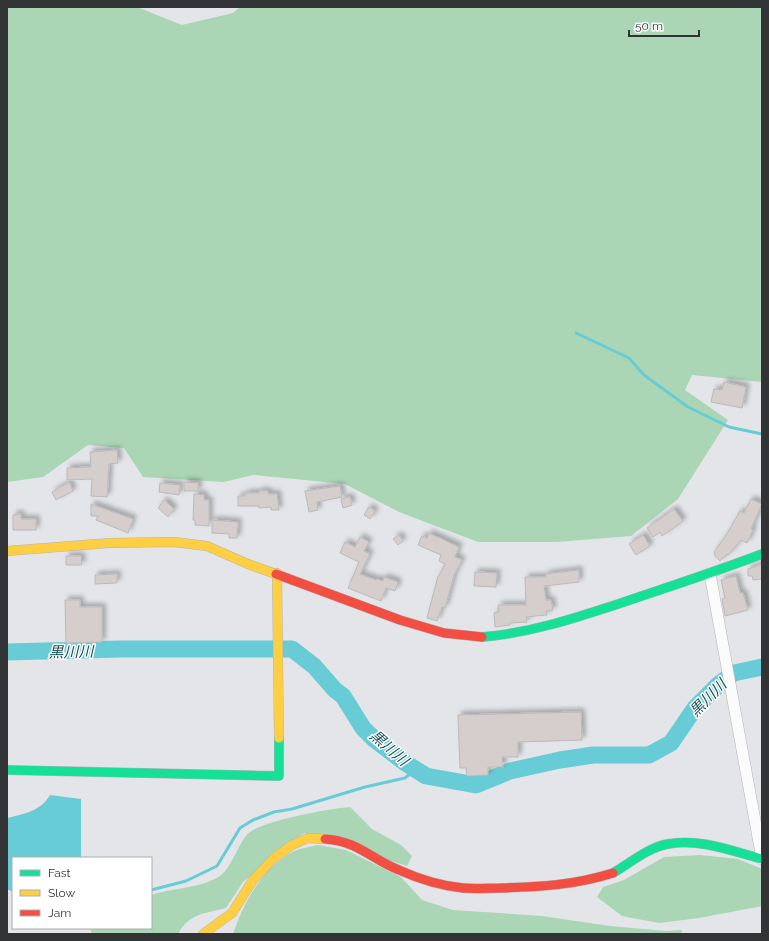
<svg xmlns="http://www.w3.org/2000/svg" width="769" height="941" viewBox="0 0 769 941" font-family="Raleway,'Noto Sans JP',sans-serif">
<defs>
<filter id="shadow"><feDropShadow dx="3.5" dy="-3.5" stdDeviation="2" flood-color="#0004"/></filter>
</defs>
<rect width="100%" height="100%" fill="#e3e5e8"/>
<g fill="#aad6b5">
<path d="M7,7H137L182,25L233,13L240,7H762V382L692,375L685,390L728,420L678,499L631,536L557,542H478L399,512L345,484L253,475L224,482L143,477L124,448L88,445L43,477L7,482Z"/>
<path d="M350,807L372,829L401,845L412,856L407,866L304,833L243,882L226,908C203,914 190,913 178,934H92L90,928H151V895C171,888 205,888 221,875C233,866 239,840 250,832C267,820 328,809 350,807Z"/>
<path d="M318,845L346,850L401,877L422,900L453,910L542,916L610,926L666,931L682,930L681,934H233C244,902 262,868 294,851C301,848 310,847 318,845Z"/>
<path d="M700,855L738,859L762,869V906L699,918L659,923L622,916L597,897L603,887L624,880L664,857Z"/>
</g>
<path fill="#68ccd6" d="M50,795L81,799V858H13V892L7,889V818C24,814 41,811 50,795Z"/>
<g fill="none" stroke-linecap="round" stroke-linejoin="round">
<g stroke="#68ccd6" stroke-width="3">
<path d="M576,333L629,358L644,375L688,407L729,427L762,434"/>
<path d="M151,890L186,881L217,866L240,828L253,820L274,812L292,809L365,787L405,778L415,770"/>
</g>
<path stroke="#68ccd6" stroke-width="17" d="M7,652L120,649H292L314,666L335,690L343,696L363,728L374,739L404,762L426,776L476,785L510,771L560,760L593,755H649L671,743L695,708L719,684L734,673L762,667"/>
</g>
<g fill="#d6cdcd" stroke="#bbbabb" filter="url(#shadow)">
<path d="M724,382L746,387L742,408L711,402L714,389L722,390Z"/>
<path d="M117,450L118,463L109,464L107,497L91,496L92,479L67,480V468L91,467L90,452Z"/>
<path d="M69,482L73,491L56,500L52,492Z"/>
<path d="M184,482L198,483V491H184Z"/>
<path d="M160,483L180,485L179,495L159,492Z"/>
<path d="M340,486L342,497L317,502L318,510L309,512L305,491Z"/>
<path d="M259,491H268V494H277L279,510H271V507L259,508V506H238V496H245V493H259Z"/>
<path d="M194,494L204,495V500H209V526L195,525V520H193Z"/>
<path d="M350,497L352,505L343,508L341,499Z"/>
<path d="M751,499L762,504L751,529L753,530L747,543L741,540L728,555L727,554L720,561L715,556L714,552L727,534L740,511L744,513Z"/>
<path d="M164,500L174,509L168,517L158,508Z"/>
<path d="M91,504L133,519L128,533L96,520L98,516H91Z"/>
<path d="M369,507L375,511L370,519L364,515Z"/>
<path d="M674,509L683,521L662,536L660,532L653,537L647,528Z"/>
<path d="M21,514V519H36V530H13V515Z"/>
<path d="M212,520L238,522L237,538H229V534L212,533Z"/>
<path d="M429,533L459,547L455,557L462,560L454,575L445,608L442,607L437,621L427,618L438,576H439L445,564L439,561L441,555L418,545L422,536L427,538Z"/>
<path d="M399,535L403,541L398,545L393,539Z"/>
<path d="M643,535L650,546L636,555L629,544Z"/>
<path d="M360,537L369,542L364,551L370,554L360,574L376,580L377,579L383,581L384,577L398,582L395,591L386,588L381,601L348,588L359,562L340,553L345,542L355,547Z"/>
<path d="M66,556H81L82,565H66Z"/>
<path d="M762,564V579L753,580L752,576H748V569Z"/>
<path d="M579,570V582L544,586L546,600H551L553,610L546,611L547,615L526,617L527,622L510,623V625L495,627L494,613L499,612L498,605H526L525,577H546V574Z"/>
<path d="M475,572L497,573L496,587L474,586Z"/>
<path d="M117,574V583L95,584V575Z"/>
<path d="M736,576L740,593H743L748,610L725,616L722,599L725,598L721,580Z"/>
<path d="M65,600H80V607H102V642L66,643Z"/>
<path d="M581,712L582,740L518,742V757H502L503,767H488V775L467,776L466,768H460L458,715Z"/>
</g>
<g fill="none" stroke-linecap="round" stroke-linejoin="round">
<defs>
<path id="street" d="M710,574L762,859"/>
<g id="fast">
<path d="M482,637C531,633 575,618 621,603C668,587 715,572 762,554"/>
<path d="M7,770L279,776V738"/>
<path d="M613,873C630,863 649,847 668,844C699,838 732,851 762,859"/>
</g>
<g id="slow">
<path d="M7,551L109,543L174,542L207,546L248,564L276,574"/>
<path d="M277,573L279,738"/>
<path d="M203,934L232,913L253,880L274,858L292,845L308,838L325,839"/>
</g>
<g id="jam">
<path d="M276,574L400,620L444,633L482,637"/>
<path d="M325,839C358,841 371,859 399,870C419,879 442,886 463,888C475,889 488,888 500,888C539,887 575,885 613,873"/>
</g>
</defs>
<use href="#street" stroke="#b2b4b6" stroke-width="12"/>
<use href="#fast" stroke="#b2b4b6" stroke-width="10"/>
<use href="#slow" stroke="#b2b4b6" stroke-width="10"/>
<use href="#jam" stroke="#b2b4b6" stroke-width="10"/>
<use href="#street" stroke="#fbfbfc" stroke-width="11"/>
<use href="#fast" stroke="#16e098" stroke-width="9"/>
<use href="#slow" stroke="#ffcf43" stroke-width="9"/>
<use href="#jam" stroke="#f24e42" stroke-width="9"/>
</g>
<g text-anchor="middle" stroke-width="3" stroke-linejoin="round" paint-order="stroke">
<g font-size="15" font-style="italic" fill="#165055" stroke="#fff">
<text transform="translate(71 652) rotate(-1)" y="5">黒川川</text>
<text transform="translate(708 698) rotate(-45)" y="5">黒川川</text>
<text transform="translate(389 748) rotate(41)" y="5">黒川川</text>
</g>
</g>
<rect width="769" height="941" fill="none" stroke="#313335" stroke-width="16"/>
<rect x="12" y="857" width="140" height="72" fill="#ffffff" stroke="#adadae"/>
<rect x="20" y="870" width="20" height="6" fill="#16e098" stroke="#adadae"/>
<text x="48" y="877" font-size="12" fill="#313335">Fast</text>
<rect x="20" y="890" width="20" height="6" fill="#ffcf43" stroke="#adadae"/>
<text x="48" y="897" font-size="12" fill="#313335">Slow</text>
<rect x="20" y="910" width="20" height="6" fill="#f24e42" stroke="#adadae"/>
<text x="48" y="917" font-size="12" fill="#313335">Jam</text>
<path d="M629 30v6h70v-6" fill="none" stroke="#313335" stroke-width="2"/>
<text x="635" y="30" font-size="12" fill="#313335" stroke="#ffffff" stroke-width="3" paint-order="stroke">50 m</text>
</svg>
